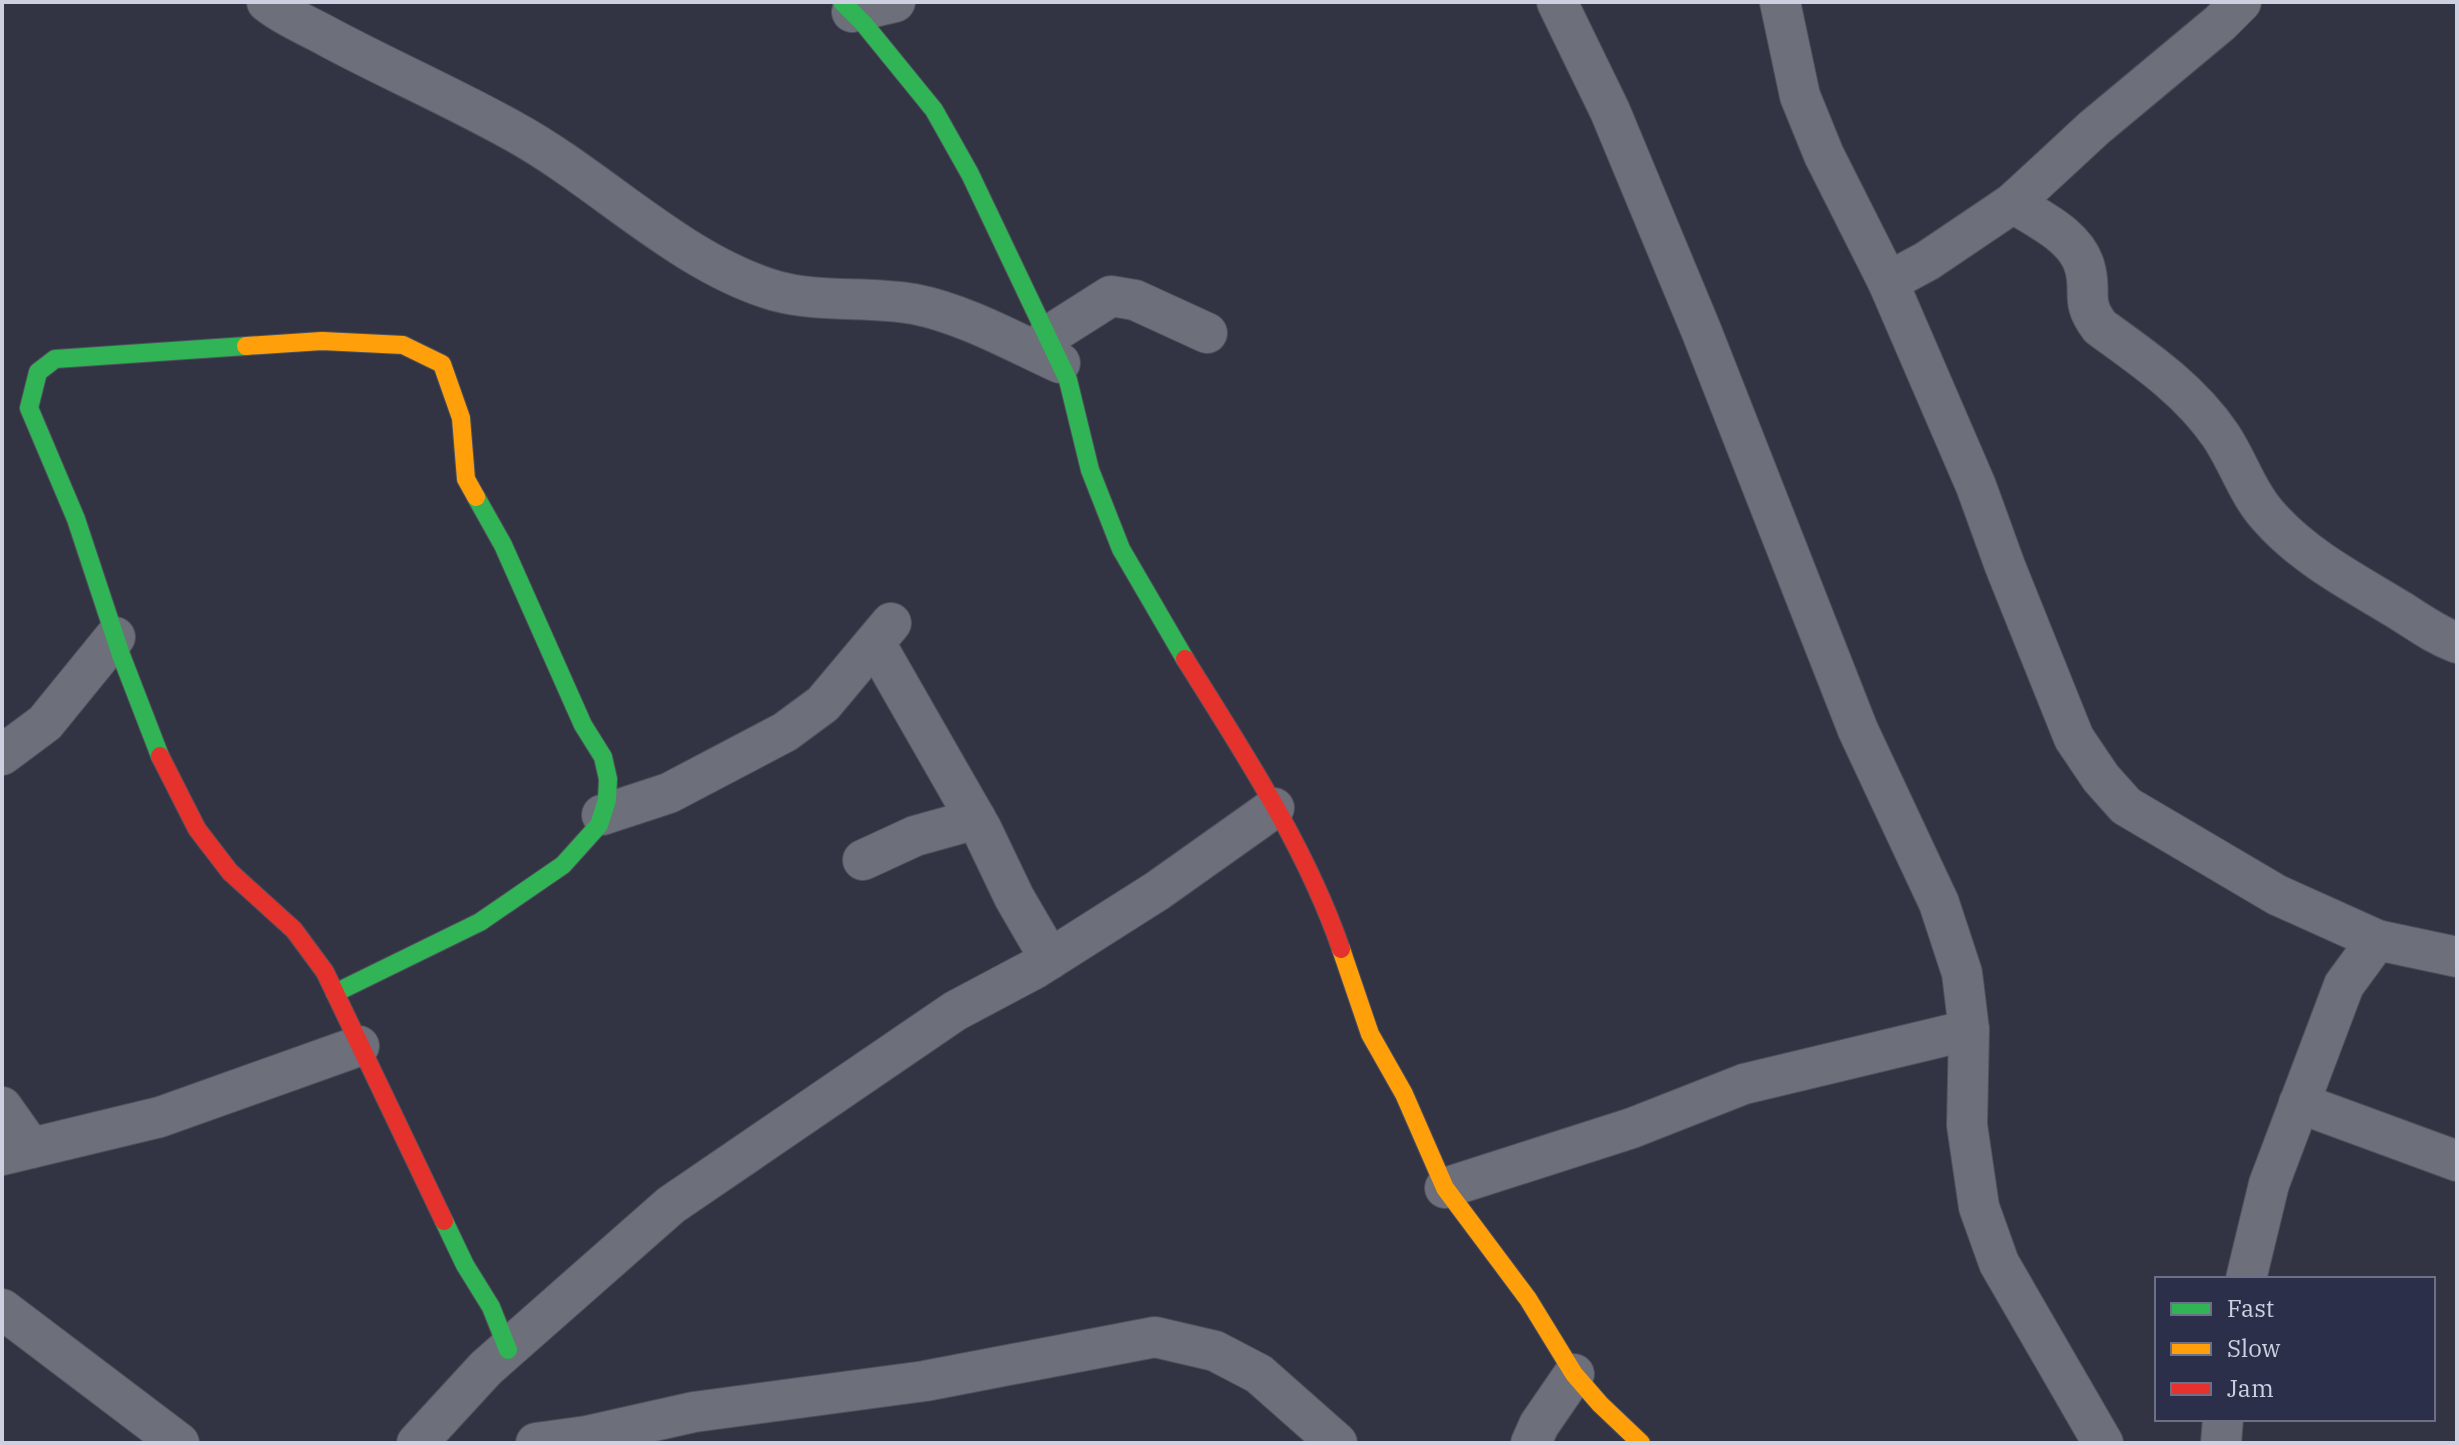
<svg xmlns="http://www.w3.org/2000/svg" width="2459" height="1445" viewBox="0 0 2459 1445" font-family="'IBM Plex Serif',serif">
<rect width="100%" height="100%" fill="#323443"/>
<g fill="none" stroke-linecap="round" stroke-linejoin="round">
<defs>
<g id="street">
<path d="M267,2C285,17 309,26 330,38C390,70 454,98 513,131C601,179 680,263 776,291C821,303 869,296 914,304C965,314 1014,342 1060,363"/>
<path d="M1557,2L1610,111L1701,330L1858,730L1939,903L1962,973L1969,1030L1967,1125L1979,1207L1999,1263L2103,1443"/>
<path d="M1780,2L1800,96L1824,155L1888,282L1976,486L2005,566L2074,738L2101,778L2126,806L2277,895L2377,940L2457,957"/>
<path d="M852,12L895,2"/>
<path d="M2013,203C2038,219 2077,236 2085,268C2092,294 2080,301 2100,327C2143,358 2190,390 2221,436C2239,463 2248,495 2271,519C2306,558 2355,583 2399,610C2420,623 2434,634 2457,643"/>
<path d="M1888,282L1927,261L2013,203L2094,128L2220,23L2241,2"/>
<path d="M1048,336L1111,296L1135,300L1207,333"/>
<path d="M875,643L982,830L1014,897L1050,959"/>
<path d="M2,755L45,723L115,637"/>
<path d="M602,815L669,793L785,732L823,704L891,623"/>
<path d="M863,860L915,836L976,819"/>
<path d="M2299,1103L2457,1161"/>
<path d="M2,1107L31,1148"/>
<path d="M2,1155L160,1117L359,1046"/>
<path d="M1445,1188L1632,1128L1744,1084L1969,1030"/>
<path d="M2246,1279L2269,1184L2344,985L2377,940"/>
<path d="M2,1309L179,1443"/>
<path d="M417,1443L486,1368L671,1205L955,1011L1034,969L1157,891L1274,808"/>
<path d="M536,1443L587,1436L694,1412L925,1381L1155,1337L1215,1351L1259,1374L1337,1443"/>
<path d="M1531,1443L1539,1425L1574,1374"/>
<path d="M2221,1443L2223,1419"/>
</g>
<g id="fast">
<path d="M842,2L864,24L934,110L970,174L1068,380L1090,470L1121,549L1185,659"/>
<path d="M160,756L121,655L76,519L29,408L38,372L55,359L246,346"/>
<path d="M335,993L480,922L563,865L599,825L607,800L608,779L603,757L583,725L503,545L476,497"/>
<path d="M444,1221L465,1265L491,1307L508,1350"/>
</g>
<g id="slow">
<path d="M246,346L322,341L403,345L442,364L461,418L466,479L476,497"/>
<path d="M1341,949L1370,1034L1404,1094L1445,1188L1528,1299L1574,1374L1600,1404L1641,1443"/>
</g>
<g id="jam">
<path d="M1185,659C1243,752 1305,845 1341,949"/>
<path d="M160,756L197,829L230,872L294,930L325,972L444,1221"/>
</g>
</defs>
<use href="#street" stroke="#4e505d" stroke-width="42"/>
<use href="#fast" stroke="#4e505d" stroke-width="20"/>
<use href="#slow" stroke="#4e505d" stroke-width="20"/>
<use href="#jam" stroke="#4e505d" stroke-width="20"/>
<use href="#street" stroke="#6d6f7a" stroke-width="40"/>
<use href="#fast" stroke="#30b455" stroke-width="18"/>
<use href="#slow" stroke="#ff9f0a" stroke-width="18"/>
<use href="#jam" stroke="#e5322d" stroke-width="18"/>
</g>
<rect width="2459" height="1445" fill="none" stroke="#cdd0e0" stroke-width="8"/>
<rect x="2155" y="1277" width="280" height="144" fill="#2c2f49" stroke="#6c6f85" stroke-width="2"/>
<rect x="2171" y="1303" width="40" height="12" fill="#30b455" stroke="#6c6f85" stroke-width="2"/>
<text x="2227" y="1317" font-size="24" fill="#cdd0e0">Fast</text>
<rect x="2171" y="1343" width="40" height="12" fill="#ff9f0a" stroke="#6c6f85" stroke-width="2"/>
<text x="2227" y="1357" font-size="24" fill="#cdd0e0">Slow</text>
<rect x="2171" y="1383" width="40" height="12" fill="#e5322d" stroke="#6c6f85" stroke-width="2"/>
<text x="2227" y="1397" font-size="24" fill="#cdd0e0">Jam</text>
</svg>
